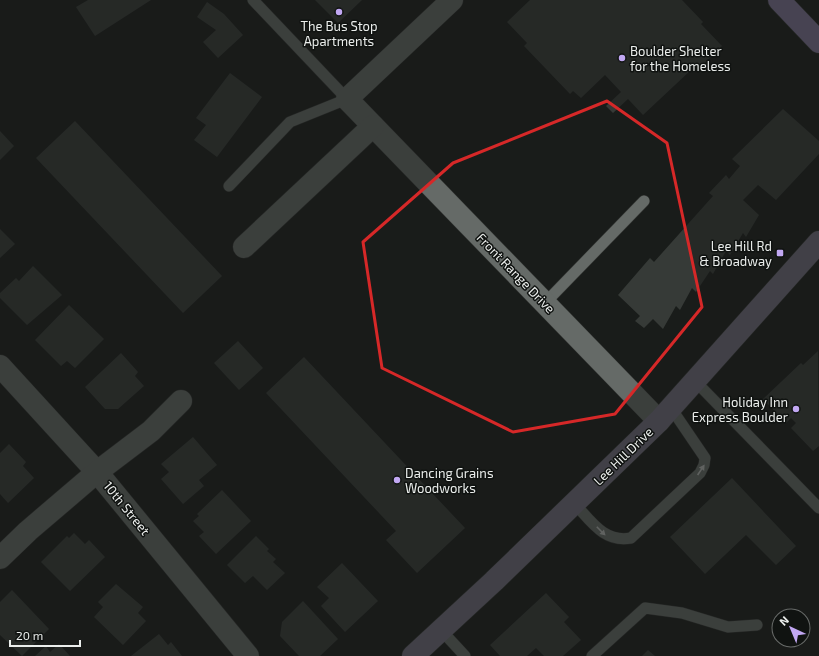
<svg xmlns="http://www.w3.org/2000/svg" width="819" height="656" viewBox="0 0 819 656" font-family="'Exo 2',sans-serif">
<rect width="100%" height="100%" fill="#191c1a"/>
<g fill="#363a37">
<path d="M88,0H151L95,36L76,7Z"/>
<path d="M315,0H362L338,23Z"/>
<path d="M530,0H682L703,22L701,24L722,46L694,73L691,70L643,115L628,99L613,113L606,106L621,92L605,75L581,98L573,91L570,94L524,46L527,43L507,22Z"/>
<path d="M207,2L224,14L243,35L218,58L203,42L216,30L197,17Z"/>
<path d="M230,73L262,97L217,157L194,140L206,125L196,118Z"/>
<path d="M783,109L819,141V154L776,200L758,185L743,200L759,215L746,237L743,233L730,255L726,251L713,274L710,271L696,292L692,288L680,310L676,306L663,329L653,319L644,328L635,321L640,316L618,295L650,258L654,262L713,196L709,193L726,175L729,179L740,166L732,159Z"/>
<path d="M75,121L222,276L183,313L36,158Z"/>
<path d="M0,131L14,146L0,160Z"/>
<path d="M0,229L15,244L0,258Z"/>
<path d="M33,266L62,295L27,325L0,298V293L16,278L19,281Z"/>
<path d="M69,305L104,339L75,368L67,361L61,366L35,340Z"/>
<path d="M238,341L263,368L239,390L214,363Z"/>
<path d="M818,351L819,446L813,451L791,428L796,423L791,418L786,423L763,399L801,363L803,365Z"/>
<path d="M121,353L138,372L135,376L144,386L118,409H105L85,387Z"/>
<path d="M304,357L465,528L417,573L386,540L396,531L266,393Z"/>
<path d="M193,437L217,465L199,480L204,486L183,504L161,479L169,472L161,464Z"/>
<path d="M9,444L26,462L23,466L34,478L8,503L0,494V453Z"/>
<path d="M732,478L796,546L776,565L746,535L705,574L670,537Z"/>
<path d="M222,490L251,521L216,554L199,536L204,532L193,521L199,516L197,514Z"/>
<path d="M74,533L85,544L89,540L105,557L70,591L41,562L67,536L69,538Z"/>
<path d="M256,536L269,549L267,551L276,559L273,562L285,573L267,590L253,576L245,583L227,565Z"/>
<path d="M342,563L378,601L345,632L321,606L329,598L317,587Z"/>
<path d="M116,584L143,607L138,613L146,621L123,645L94,617L103,607L98,602Z"/>
<path d="M12,590L49,629L22,656L0,635V602Z"/>
<path d="M546,593L569,617L564,622L581,640L563,656H544L536,648L527,656H500L490,645Z"/>
<path d="M303,601L338,639L320,656H299L280,636L282,622Z"/>
<path d="M159,634L168,645L171,642L182,656H131Z"/>
<path d="M59,644L70,656H35L46,646L50,652Z"/>
<path d="M648,650L655,656H642Z"/>
</g>
<g fill="none" stroke-linecap="round" stroke-linejoin="round">
<defs>
<g id="lane">
<path d="M229,186L290,122L347,99L253,0"/>
<path d="M545,303L644,201"/>
<path d="M695,381L819,508"/>
<path d="M574,503C591,521 604,543 631,538L700,473L704,465L705,458L671,408"/>
<path d="M441,630L465,656"/>
<path d="M592,656L645,608L682,613L728,627L757,625"/>
</g>
<g id="street">
<path d="M452,0L347,99L659,421"/>
<path d="M244,247L373,126"/>
<path d="M0,366L97,472L248,656"/>
<path d="M0,558L28,531L97,472L151,431L181,401"/>
</g>
<path id="secondary" d="M413,656L494,581L659,421L819,242"/>
<path id="primary" d="M779,0L819,42"/>
</defs>
<use href="#lane" stroke="#333533" stroke-width="12"/>
<use href="#street" stroke="#333533" stroke-width="23"/>
<use href="#secondary" stroke="#333533" stroke-width="23"/>
<use href="#primary" stroke="#333533" stroke-width="23"/>
<use href="#lane" stroke="#656a67" stroke-width="11"/>
<use href="#street" stroke="#656a67" stroke-width="22"/>
<use href="#secondary" stroke="#726e7f" stroke-width="22"/>
<use href="#primary" stroke="#7e7397" stroke-width="22"/>
</g>
<defs><path id="oneway-solid" d="M-6-.8H1V-3.2L6.5 0L1 3.2V.8H-6Z"/></defs>
<g fill="#b5b9b7">
<use href="#oneway-solid" transform="translate(701 470) rotate(-56)"/>
<use href="#oneway-solid" transform="translate(601 531) rotate(45)"/>
</g>
<path d="M0 0H819V656H0ZM607,101L667,143L702,307L615,414L513,432L382,368L363,242L453,163Z" fill="#191c1a" fill-opacity=".55" fill-rule="evenodd"/>
<path fill="none" stroke="#d62828" stroke-width="3" stroke-linejoin="round" d="M607,101L667,143L702,307L615,414L513,432L382,368L363,242L453,163Z"/>
<g fill="#c2a8f3" stroke="#101311" stroke-width="1.5">
<circle cx="339" cy="12" r="4"/>
<circle cx="622" cy="58" r="4"/>
<rect x="776" y="249" width="8" height="8" rx="2"/>
<circle cx="796" cy="409" r="4"/>
<circle cx="397" cy="480" r="4"/>
</g>
<g text-anchor="middle" stroke-width="3" stroke-linejoin="round" paint-order="stroke">
<g font-size="13" fill="#ebeeec" stroke="#101311" text-anchor="start">
<text x="339" y="31" text-anchor="middle">The Bus Stop<tspan x="339" dy="15">Apartments</tspan></text>
<text x="630" y="56">Boulder Shelter<tspan x="630" dy="15">for the Homeless</tspan></text>
<text x="772" y="251" text-anchor="end">Lee Hill Rd<tspan x="772" dy="15">&amp; Broadway</tspan></text>
<text x="788" y="407" text-anchor="end">Holiday Inn<tspan x="788" dy="15">Express Boulder</tspan></text>
<text x="405" y="478">Dancing Grains<tspan x="405" dy="15">Woodworks</tspan></text>
</g>
<g font-size="13" fill="#ebeeec" stroke="#101311">
<text transform="translate(516 273) rotate(46)" y="5">Front Range Drive</text>
<text transform="translate(623 456) rotate(-44)" y="5">Lee Hill Drive</text>
<text transform="translate(127 508) rotate(51)" y="5">10th Street</text>
</g>
</g>
<g transform="translate(791 628) rotate(316)"><circle r="19" fill="#101311" stroke="#686b69"/>
<path d="M0-3L7 15L0 10L-7 15Z" fill="#c2a8f3"/>
<text y="-6" font-size="11" font-weight="bold" text-anchor="middle" fill="#ebeeec">N</text>
</g>
<path d="M10 640v6h70v-6" fill="none" stroke="#ebeeec" stroke-width="2"/>
<text x="16" y="640" font-size="12" fill="#ebeeec" stroke="#101311" stroke-width="3" paint-order="stroke">20 m</text>
</svg>
